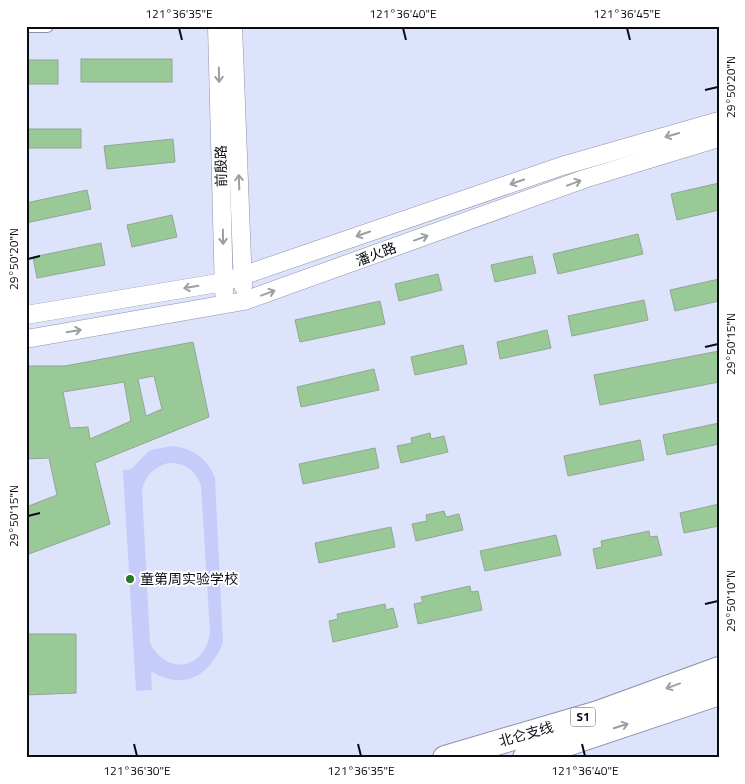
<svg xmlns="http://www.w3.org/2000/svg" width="745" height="784" viewBox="0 0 745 784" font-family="'Titillium Web','Noto Sans SC',sans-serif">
<rect width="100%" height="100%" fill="#dee3fc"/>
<path fill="#c5ccfa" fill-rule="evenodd" d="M172,446C193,448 208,459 215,478L223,642C211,675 184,692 151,671L152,690L136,691L123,470L131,469L150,450ZM168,463C184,462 196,470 201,486L210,632C206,669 167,677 150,643L142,490C145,476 154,467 168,463Z"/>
<g fill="#99c996" stroke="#94a693" fill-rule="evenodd">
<rect x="81" y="59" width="91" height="23"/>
<rect x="26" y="60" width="32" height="24"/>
<rect x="26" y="129" width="55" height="19"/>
<path d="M173,139L175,162L107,169L104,146Z"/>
<path d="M719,183V210L677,220L671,194Z"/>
<path d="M87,190L91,209L26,223V203Z"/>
<path d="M172,215L177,237L132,247L127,225Z"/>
<path d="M638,234L643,254L558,274L553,254Z"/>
<path d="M101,243L105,265L37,278L33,257Z"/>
<path d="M532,256L536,273L495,282L491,265Z"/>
<path d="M438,274L442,290L399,301L395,284Z"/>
<path d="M719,279V301L675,311L670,290Z"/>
<path d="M644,300L648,320L572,336L568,316Z"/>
<path d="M380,301L385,324L300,342L295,320Z"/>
<path d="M547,330L551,348L500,359L497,342Z"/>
<path d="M193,342L209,417L95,463L110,524L26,555V507L57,495L49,458L26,459V366H65ZM154,376L162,409L146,416L138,379ZM124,382L131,421L90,439L88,427L70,428L63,392Z"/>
<path d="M463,345L467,364L415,375L411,357Z"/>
<path d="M719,351V382L600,405L594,375Z"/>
<path d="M374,369L379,390L301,407L297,387Z"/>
<path d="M719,423V444L667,455L663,435Z"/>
<path d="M430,433L431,439L444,436L448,452L401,463L397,446L412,443L411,438Z"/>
<path d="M640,440L644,460L568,476L564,456Z"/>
<path d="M375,448L379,468L303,484L299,464Z"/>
<path d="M719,504V526L684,533L680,513Z"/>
<path d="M444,511L446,517L459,514L463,530L416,541L412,524L427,521L426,515Z"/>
<path d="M391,527L395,547L319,563L315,543Z"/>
<path d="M649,531L650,537L657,536L662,555L597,569L593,549L602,547L601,541Z"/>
<path d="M556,535L561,555L485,571L480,551Z"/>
<path d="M470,586L471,592L478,591L482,610L418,624L414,604L423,602L421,597Z"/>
<path d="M385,604L386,610L393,608L398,627L333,642L329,621L338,619L337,614Z"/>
<path d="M26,634H76V693L26,695Z"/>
</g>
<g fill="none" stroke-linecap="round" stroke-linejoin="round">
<defs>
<path id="street" d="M26,26H47"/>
<g id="secondary">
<path d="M217,26L224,293"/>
<path d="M233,26L243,286"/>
<path d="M26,315L224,282L562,166L719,121"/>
<path d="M26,339L244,301L584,179L719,138"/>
</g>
<g id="highway">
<path d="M445,758L598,713L719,669"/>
<path d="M525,758L719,693"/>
</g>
</defs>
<use href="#street" stroke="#8d91a8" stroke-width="14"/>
<use href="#secondary" stroke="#8d91a8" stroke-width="19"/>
<use href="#highway" stroke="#8d91a8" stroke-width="26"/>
<use href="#street" stroke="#fff" stroke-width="12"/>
<use href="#secondary" stroke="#fff" stroke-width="18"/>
<use href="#highway" stroke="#fff" stroke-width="24"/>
</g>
<defs><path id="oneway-shaft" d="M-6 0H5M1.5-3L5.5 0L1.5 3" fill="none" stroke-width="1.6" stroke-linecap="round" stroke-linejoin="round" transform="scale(1.25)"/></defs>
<g stroke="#9d9ea1">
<use href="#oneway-shaft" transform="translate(219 75) rotate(89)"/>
<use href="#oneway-shaft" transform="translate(672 135) rotate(164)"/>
<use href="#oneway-shaft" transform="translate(239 182) rotate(-92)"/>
<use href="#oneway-shaft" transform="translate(517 182) rotate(161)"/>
<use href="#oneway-shaft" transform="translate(574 183) rotate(-20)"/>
<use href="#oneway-shaft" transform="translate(363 234) rotate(161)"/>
<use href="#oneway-shaft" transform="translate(223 237) rotate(89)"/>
<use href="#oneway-shaft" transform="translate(421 238) rotate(-20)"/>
<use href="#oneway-shaft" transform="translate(191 287) rotate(170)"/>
<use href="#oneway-shaft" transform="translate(268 293) rotate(-20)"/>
<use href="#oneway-shaft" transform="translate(74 331) rotate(-10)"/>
<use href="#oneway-shaft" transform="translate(673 686) rotate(160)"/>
<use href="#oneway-shaft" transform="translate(621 726) rotate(-18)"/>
</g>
<path fill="none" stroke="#0b0d15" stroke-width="2" d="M179,28L182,40M403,28L406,40M627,28L630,40M705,90L718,87M28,259L40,256M705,347L718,344M28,516L40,513M705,604L718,601M134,744L137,756M358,744L361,756M582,744L585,756"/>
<circle fill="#247a26" stroke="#fff" stroke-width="2" cx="130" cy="579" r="5"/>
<g text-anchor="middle" stroke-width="4" stroke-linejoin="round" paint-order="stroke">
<rect fill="#fff" stroke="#54565b" stroke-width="1" x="570.5" y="707.5" width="25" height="19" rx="4"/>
<g font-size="12" font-weight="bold" fill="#0b0d15">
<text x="583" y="721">S1</text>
</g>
<g font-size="14" fill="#0b0d15" stroke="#fff">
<text transform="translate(221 166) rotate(-91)" y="5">前殷路</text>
<text transform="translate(376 254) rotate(-20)" y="5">潘火路</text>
<text transform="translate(526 734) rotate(-16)" y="5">北仑支线</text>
</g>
<g font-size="14" fill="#0b0d15" stroke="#fff" text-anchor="start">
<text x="140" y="584">童第周实验学校</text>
</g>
</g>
<rect width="745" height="784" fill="none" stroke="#ffffff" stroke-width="55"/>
<rect x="28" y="28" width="690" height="728" fill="none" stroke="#0b0d15" stroke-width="2"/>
<g font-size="12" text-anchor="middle" fill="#0b0d15">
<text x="179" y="18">121°36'35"E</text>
<text x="403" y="18">121°36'40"E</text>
<text x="627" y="18">121°36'45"E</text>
<text transform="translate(731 87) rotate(-90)" y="4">29°50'20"N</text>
<text transform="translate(14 259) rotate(-90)" y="4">29°50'20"N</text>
<text transform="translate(731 344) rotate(-90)" y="4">29°50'15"N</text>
<text transform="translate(14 516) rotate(-90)" y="4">29°50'15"N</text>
<text transform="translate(731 601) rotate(-90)" y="4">29°50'10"N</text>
<text x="137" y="775">121°36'30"E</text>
<text x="361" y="775">121°36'35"E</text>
<text x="585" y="775">121°36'40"E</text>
</g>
</svg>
